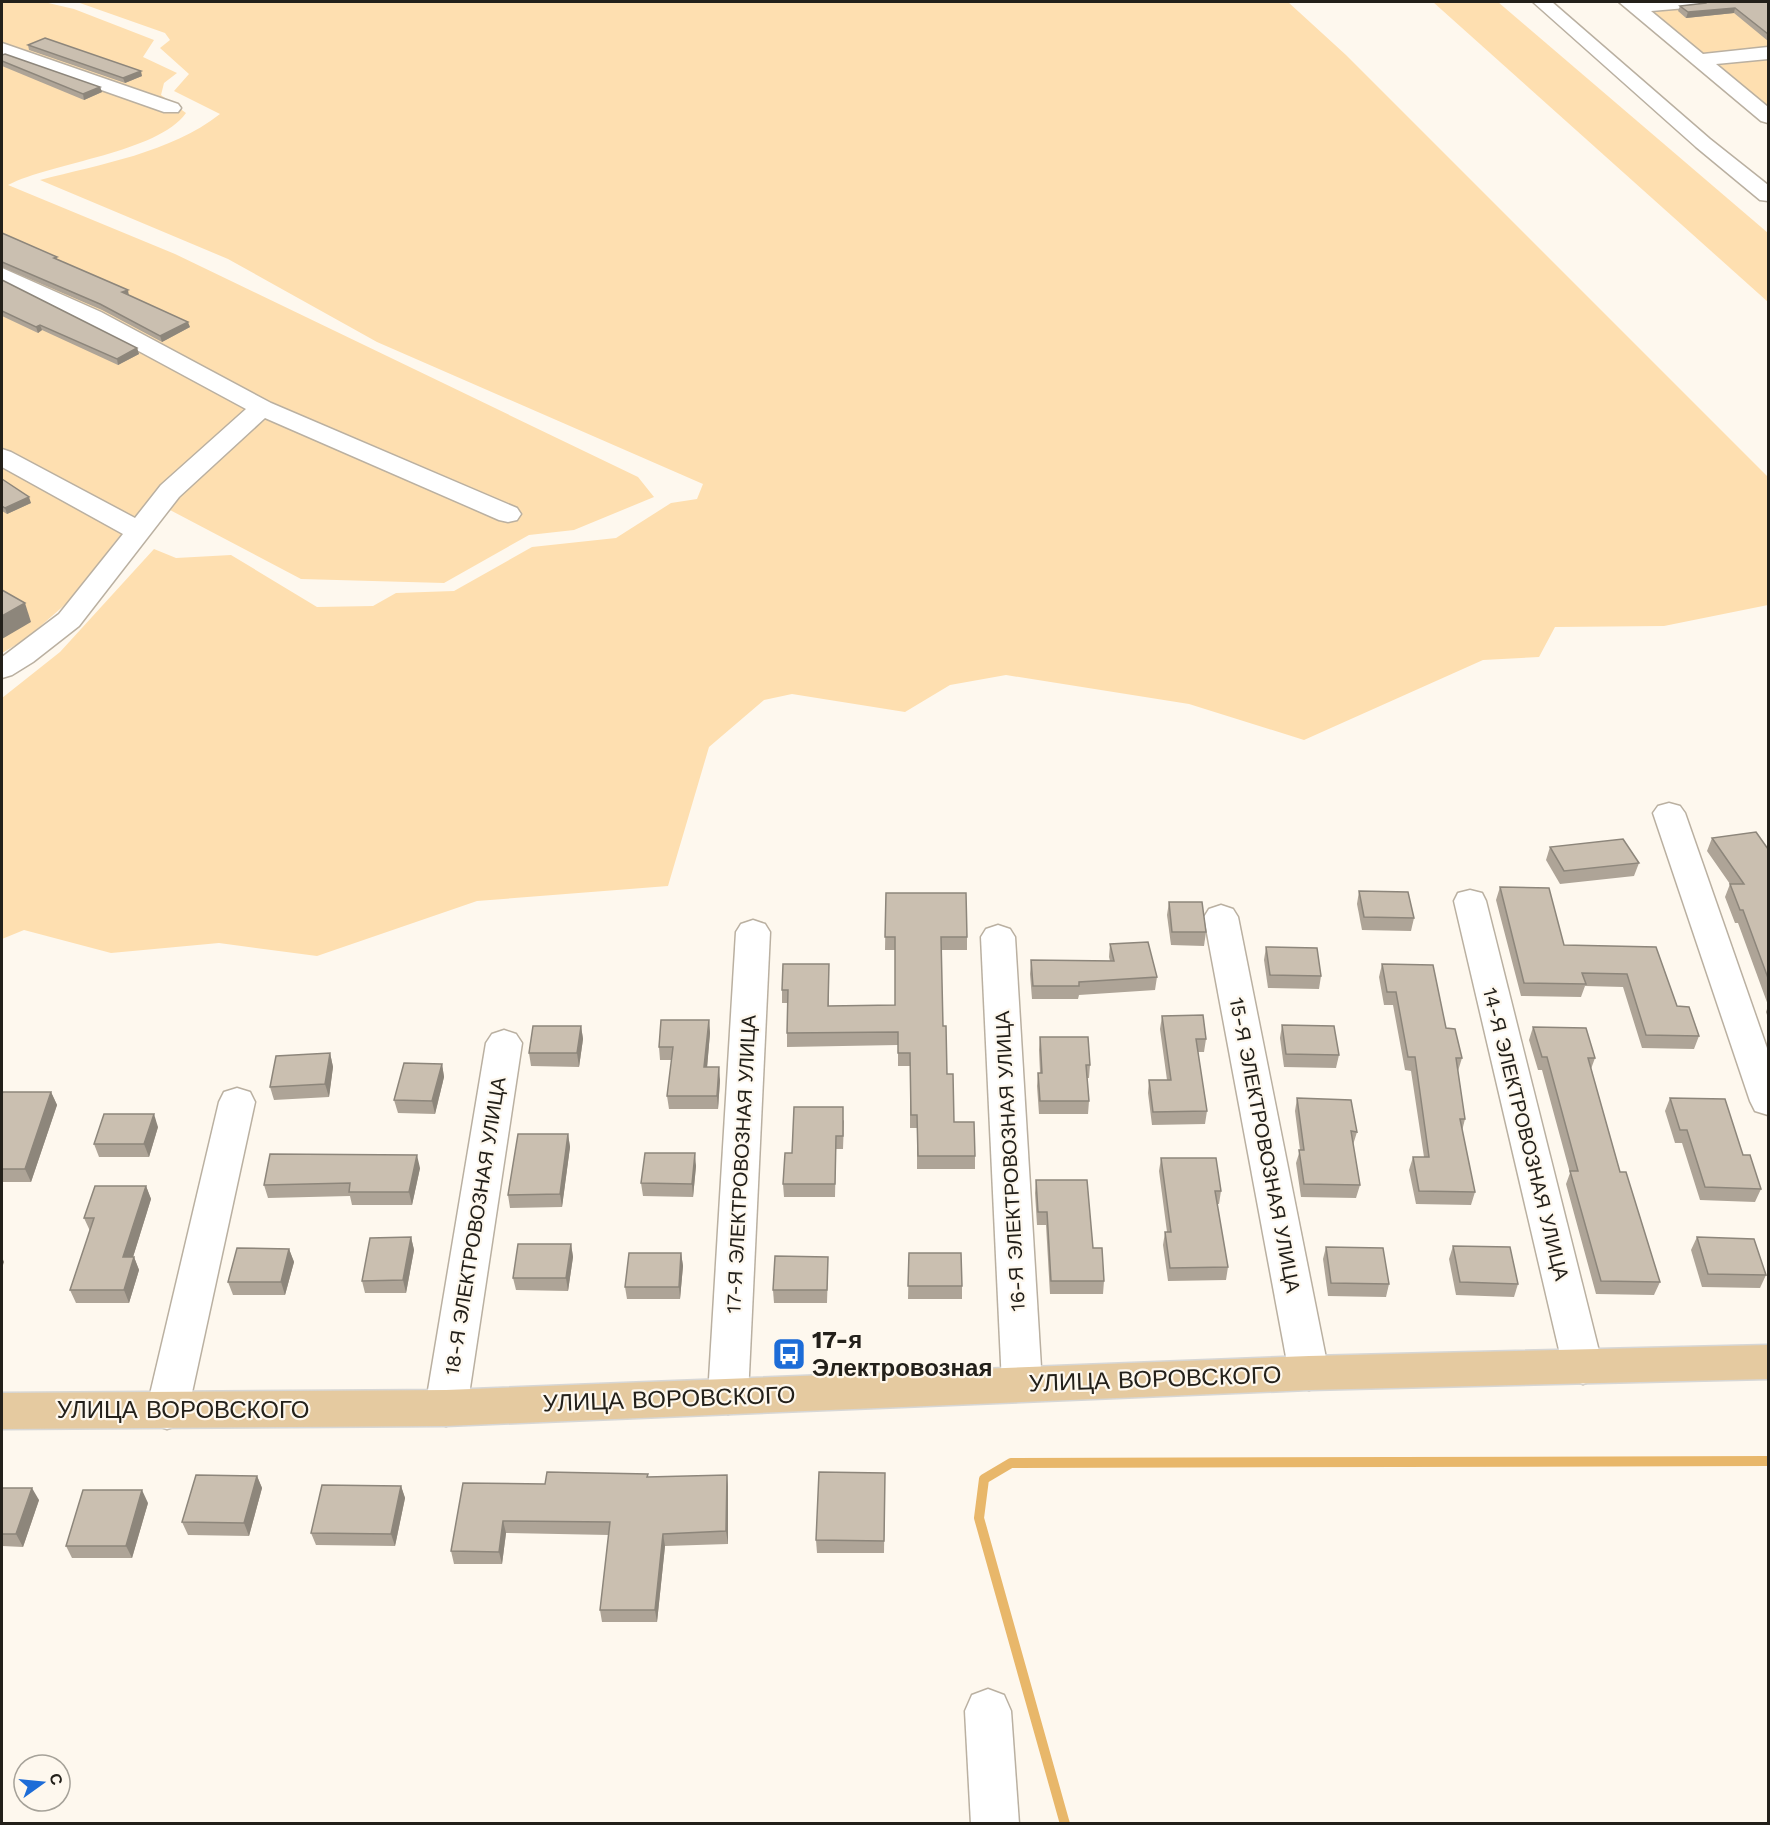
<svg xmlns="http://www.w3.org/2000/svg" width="1770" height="1825" viewBox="0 0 1770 1825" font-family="'Work Sans',sans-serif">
<rect width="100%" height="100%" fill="#fef8ee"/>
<g fill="#fedfb0">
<path d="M2,2H44L74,9L154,40L143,57L177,73L164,83L161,95L186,113C157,153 53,162 8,185L175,254L638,477L654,497L574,530L529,535L444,583L301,579L151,500L114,543L77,594L26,639L2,653Z"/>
<path d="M77,2H1288L1346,55L1768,477V605L1664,626L1555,627L1539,657L1483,660L1304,740L1189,704L1006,675L950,685L905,712L792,694L764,700L709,747L668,886L477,901L317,956L219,943L111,953L24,930L2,939V698L60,652L154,549L176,558L231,555L317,607L373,606L396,593L454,591L532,547L616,538L671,503L697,499L703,484L377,342L228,259L40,180C101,164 170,153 220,114L174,91L189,74L160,48L170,40L165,33Z"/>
<path d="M1433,2H1498L1768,233V302Z"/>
<path d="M1622,2H1768V124L1630,8Z"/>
</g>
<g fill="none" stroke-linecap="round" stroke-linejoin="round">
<path stroke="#e8b76a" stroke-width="10" d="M1065,1824L979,1518L984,1479L1011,1463L1768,1461"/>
<defs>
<g id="minor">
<path d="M1533,2H1552L1710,139L1768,185V201L1760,200L1696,147Z"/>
<path d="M1619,2H1707L1704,6L1698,7L1651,11L1703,54L1768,47V59L1716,64L1768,107V123L1761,121Z"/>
<path d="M2,43L178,104L181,108L178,112H164L2,55Z"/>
<path d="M2,268L101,312L271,403L517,508L521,514L517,520L508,522L499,520L265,418L179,497L79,626L33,662L12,675L2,678V657L59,614L123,534L2,467V449L11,452L135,518L161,485L246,409L85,322L2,283Z"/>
<path d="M1669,803L1680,806L1685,813L1768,1051V1115L1755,1111L1750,1101L1653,813L1658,806Z"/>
<path d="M1470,890L1482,893L1486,901L1603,1367L1597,1379L1583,1384L1569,1379L1563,1367L1454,901L1458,893Z"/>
<path d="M1221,905L1233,909L1238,917L1329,1373L1323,1385L1309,1390L1295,1385L1289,1373L1204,917L1209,909Z"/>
<path d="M753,920L765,924L770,932L748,1396L742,1408L728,1414L714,1408L708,1396L736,932L741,924Z"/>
<path d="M998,925L1010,929L1015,937L1042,1384L1036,1396L1022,1401L1008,1396L1002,1384L981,937L986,929Z"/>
<path d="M504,1030L516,1034L522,1043L467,1408L460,1421L446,1426L432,1421L425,1408L486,1043L492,1034Z"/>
<path d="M237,1088L250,1092L255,1102L188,1411L182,1424L167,1429L152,1424L146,1411L219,1102L224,1092Z"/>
<path d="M988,1689L1004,1695L1011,1711L1019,1824H971L965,1711L972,1695Z"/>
</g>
<path id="major" d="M1768,1345V1379L1309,1390L446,1426L2,1429V1393L446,1390L1309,1356Z"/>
</defs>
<use href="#minor" stroke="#bab0a1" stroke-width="3"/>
<use href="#major" stroke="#d7d7d6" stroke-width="3"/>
<use href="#minor" fill="#fff" fill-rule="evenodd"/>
<use href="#major" fill="#e5caa0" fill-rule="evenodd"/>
</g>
<g fill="#aea497">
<path d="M1768,2V41L1734,13L1686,18L1678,11L1680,6L1706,3Z"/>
<path d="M28,45L142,76L125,83L29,50Z"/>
<path d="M2,55L100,87L102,92L84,100L2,66Z"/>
<path d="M2,233L57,257V260L129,296L190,327L162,342L102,310L2,267Z"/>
<path d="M2,280L137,348L139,354L118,365L42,330L38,333L2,316Z"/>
<path d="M2,479L31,503L7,514L2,511Z"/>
<path d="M1712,838L1768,849V1005L1738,923H1735L1725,897L1730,884L1707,851Z"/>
<path d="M1550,847L1639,863L1634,876L1560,884L1546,860Z"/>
<path d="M1500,887L1564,945L1656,947L1677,1006L1699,1036L1694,1049L1642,1048L1623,987L1585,986L1581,997L1521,996L1496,900Z"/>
<path d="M1359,891L1414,918L1411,931L1362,930L1357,904Z"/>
<path d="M886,893L967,937V950H941L943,1026L947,1074L954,1122L975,1156V1169H917V1128H910V1066H898V1045L787,1047V1003H782V990L829,977V1006L895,1005V950H885Z"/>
<path d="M1169,902L1206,932L1204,946L1171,945L1167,915Z"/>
<path d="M1110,944L1157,977L1155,990L1079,995L1078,999H1032L1030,974L1031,960L1110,961L1109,957Z"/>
<path d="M1266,947L1321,976L1319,989L1268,988L1264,960Z"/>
<path d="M1382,964L1446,1028L1462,1058L1458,1071L1465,1119L1462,1131L1475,1192L1471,1205L1416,1204L1409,1170L1413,1157H1424L1411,1071L1405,1070L1393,1005H1384L1379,977Z"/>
<path d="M1768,1006V1018L1766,1012Z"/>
<path d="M1162,1016L1206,1039L1204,1052H1198L1207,1111L1205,1124L1152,1125L1148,1093L1149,1080H1167L1160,1029Z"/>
<path d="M709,1020L710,1033L707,1067L720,1080L718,1109H669L667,1096L672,1060H660L659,1047Z"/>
<path d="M1282,1025L1339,1055L1336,1068L1284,1067L1280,1038Z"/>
<path d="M581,1026L583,1039L579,1067L531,1066L529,1053Z"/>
<path d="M1533,1027L1595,1058L1591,1069L1620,1172L1660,1282L1654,1295L1596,1294L1566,1184L1570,1173L1542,1070H1538L1529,1040Z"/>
<path d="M1040,1037L1090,1065L1089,1078H1087L1089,1101L1088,1114H1039L1037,1086L1038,1073H1040L1039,1050Z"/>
<path d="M330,1053L333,1067L329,1097L274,1100L270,1087Z"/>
<path d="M442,1064L444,1077L435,1114L398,1113L394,1100Z"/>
<path d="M51,1092L57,1105L31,1182H2V1094Z"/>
<path d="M1297,1098L1357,1132L1353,1145L1360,1185L1356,1198L1301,1197L1296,1163L1300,1150L1295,1111Z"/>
<path d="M1670,1098L1743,1155L1761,1189L1755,1202L1700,1200L1682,1143H1675L1665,1111Z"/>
<path d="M844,1120L843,1149H836L835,1197H784L783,1184L792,1153Z"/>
<path d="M158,1127L149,1157H99L94,1144Z"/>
<path d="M568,1134L570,1147L562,1207L510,1208L508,1195Z"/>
<path d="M1161,1158L1221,1191L1219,1204H1217L1228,1267L1226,1280L1168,1281L1163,1245L1165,1232H1167L1159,1171Z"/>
<path d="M696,1166L693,1197L643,1196L641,1183Z"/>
<path d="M420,1168L412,1205H352L350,1196L268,1198L264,1185Z"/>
<path d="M1036,1180L1093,1248L1104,1281L1103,1294H1050L1046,1225H1037L1035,1193Z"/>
<path d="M146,1186L151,1199L133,1257H134L139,1270L129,1303H76L70,1290L90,1231L84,1218Z"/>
<path d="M411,1237L414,1250L406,1293H365L362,1281Z"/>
<path d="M1697,1237L1766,1275L1760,1288L1702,1287L1691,1250Z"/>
<path d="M571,1244L573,1257L568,1291L516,1290L513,1278Z"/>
<path d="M1453,1246L1518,1284L1514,1297L1456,1295L1449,1259Z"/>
<path d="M1326,1247L1389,1284L1386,1297L1328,1296L1323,1259Z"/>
<path d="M289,1249L294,1262L285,1295H233L228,1282Z"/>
<path d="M681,1253L683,1266L680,1299H627L625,1287Z"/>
<path d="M909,1253L962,1286V1299H908Z"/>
<path d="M828,1270L827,1303H774L773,1290Z"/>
<path d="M885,1473L884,1553H817L816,1540Z"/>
<path d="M727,1475L728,1487V1544L665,1546L657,1622H602L600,1610L609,1535L506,1533L502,1564H454L451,1551L545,1484L648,1477Z"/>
<path d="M257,1476L262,1488L249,1536L188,1535L182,1522Z"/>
<path d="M401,1486L405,1498L395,1546L316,1545L311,1533Z"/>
<path d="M2,1488L39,1500L23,1547L2,1546Z"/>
<path d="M148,1503L132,1558H72L66,1546Z"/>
</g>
<g fill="#8d867b">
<path d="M1735,8L1734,13L1686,18L1688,12Z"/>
<path d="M141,71L142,76L125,83L123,78Z"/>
<path d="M100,87L102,92L84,100L83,94Z"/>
<path d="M128,290L129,296L122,292Z"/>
<path d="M188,322L190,327L162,342L160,336Z"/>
<path d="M40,325L42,330L38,333L36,327Z"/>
<path d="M137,348L139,354L118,365L117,359Z"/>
<path d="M29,497L31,503L7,514L5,508Z"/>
<path d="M25,603L31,622L2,639V616Z"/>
<path d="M709,1020L710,1033L706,1080L704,1067Z"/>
<path d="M581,1026L583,1039L579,1067L577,1053Z"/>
<path d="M330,1053L333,1067L329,1097L325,1084Z"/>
<path d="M442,1064L444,1077L435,1114L432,1101Z"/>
<path d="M719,1067L720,1080L718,1109L717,1096Z"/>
<path d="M51,1092L57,1105L31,1182L25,1169Z"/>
<path d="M154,1114L158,1127L149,1157L144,1144Z"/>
<path d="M568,1134L570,1147L562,1207L560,1194Z"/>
<path d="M695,1153L696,1166L693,1197L692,1184Z"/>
<path d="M417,1155L420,1168L412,1205L409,1192Z"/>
<path d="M146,1186L151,1199L129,1270L123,1257Z"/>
<path d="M411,1237L414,1250L406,1293L403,1280Z"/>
<path d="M571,1244L573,1257L568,1291L566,1278Z"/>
<path d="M289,1249L294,1262L285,1295L281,1282Z"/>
<path d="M681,1253L683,1266L680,1299L679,1287Z"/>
<path d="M2,1257L4,1262L2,1268Z"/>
<path d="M134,1257L139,1270L129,1303L124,1290Z"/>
<path d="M727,1475L728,1487V1544L726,1531Z"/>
<path d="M257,1476L262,1488L249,1536L244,1523Z"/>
<path d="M401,1486L405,1498L395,1546L391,1534Z"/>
<path d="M32,1488L39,1500L23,1547L16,1534Z"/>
<path d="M142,1490L148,1503L132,1558L126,1546Z"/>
<path d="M503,1521L506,1533L502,1564L499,1552Z"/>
<path d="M663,1534L665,1546L657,1622L655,1610Z"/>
</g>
<g fill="#cabfb0" stroke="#8d867b" stroke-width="1.5">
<path d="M1707,2H1768V34L1735,8L1688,12L1680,6L1706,3Z"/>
<path d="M45,38L141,71L123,78L28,45Z"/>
<path d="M5,54L100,87L83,94L2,61V55Z"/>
<path d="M2,233L57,257L54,258L128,290L122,292L188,322L160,336L100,304L2,262Z"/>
<path d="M2,280L137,348L117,359L40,325L36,327L2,311Z"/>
<path d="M2,479L29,497L5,508L2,506Z"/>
<path d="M2,590L25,603L2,616Z"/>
<path d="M1756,832L1768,849V978L1743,910H1740L1730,884H1744L1712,838Z"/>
<path d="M1623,839L1639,863L1564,871L1550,847Z"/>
<path d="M1500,887L1549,888L1564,945L1656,947L1677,1006L1689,1007L1699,1036L1646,1035L1627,974L1582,973L1586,984L1524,983Z"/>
<path d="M1359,891L1408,892L1414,918L1364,917Z"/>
<path d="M886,893H966L967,937H941L943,1026H946L947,1074H953L954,1122H974L975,1156H918L917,1115H911L910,1053H898V1032L787,1033L788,990H782L783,964H829L828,1006L895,1005V937H885Z"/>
<path d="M1169,902H1202L1206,932H1172Z"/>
<path d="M1148,942L1157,977L1079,982V986H1033L1031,960L1114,961L1110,944Z"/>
<path d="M1266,947L1317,948L1321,976L1270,975Z"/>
<path d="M1382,964L1433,965L1446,1028L1455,1029L1462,1058H1456L1465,1119H1460L1475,1192L1419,1191L1413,1157H1429L1415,1057H1408L1396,992H1387Z"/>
<path d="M1203,1015L1206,1039H1196L1207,1111L1153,1112L1149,1080H1171L1162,1016Z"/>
<path d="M661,1020H709L704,1067H719L717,1096H667L673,1047H659Z"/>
<path d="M1282,1025L1334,1026L1339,1055L1286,1054Z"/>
<path d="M533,1026H581L577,1053H529Z"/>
<path d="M1533,1027L1586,1028L1595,1058H1588L1620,1172H1626L1660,1282L1601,1281L1570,1171H1578L1547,1057H1542Z"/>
<path d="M1040,1037H1088L1090,1065H1086L1089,1101H1040L1038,1073H1042Z"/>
<path d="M330,1053L325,1084L270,1087L276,1056Z"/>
<path d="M404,1063L442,1064L432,1101L394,1100Z"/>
<path d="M3,1092H51L25,1169H2V1094Z"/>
<path d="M1297,1098L1351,1100L1357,1132L1351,1131L1360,1185L1304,1184L1299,1150H1304Z"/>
<path d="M1670,1098L1725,1099L1743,1155H1750L1761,1189L1705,1187L1687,1130H1680Z"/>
<path d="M794,1107H843V1136H836L835,1184H783L785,1153H792Z"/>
<path d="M104,1114H154L144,1144H94Z"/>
<path d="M518,1134H568L560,1194L508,1195Z"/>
<path d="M645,1153H695L692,1184L641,1183Z"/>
<path d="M270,1154L417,1155L409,1192H349L350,1183L264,1185Z"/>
<path d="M1161,1158H1216L1221,1191H1215L1228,1267L1170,1268L1165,1232H1171Z"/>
<path d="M1036,1180H1087L1093,1248H1102L1104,1281H1051L1047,1212H1038Z"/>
<path d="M95,1186H146L123,1257H134L124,1290H70L94,1218H84Z"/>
<path d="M411,1237L403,1280L362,1281L370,1238Z"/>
<path d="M1697,1237L1754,1239L1766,1275L1708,1274Z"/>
<path d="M518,1244H571L566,1278H513Z"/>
<path d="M1453,1246L1510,1247L1518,1284L1460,1282Z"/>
<path d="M1326,1247L1383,1248L1389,1284L1331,1283Z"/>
<path d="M237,1248L289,1249L281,1282H228Z"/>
<path d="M629,1253H681L679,1287H625Z"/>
<path d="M909,1253H961L962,1286H908Z"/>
<path d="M775,1256L828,1257L827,1290H773Z"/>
<path d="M547,1472L648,1474L647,1477L727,1475L726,1531L663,1534L655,1610H600L610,1522L503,1521L499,1552L451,1551L463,1483L545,1484Z"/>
<path d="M819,1472L885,1473L884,1541L816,1540Z"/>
<path d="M196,1475L257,1476L244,1523L182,1522Z"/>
<path d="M322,1485L401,1486L391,1534L311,1533Z"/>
<path d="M2,1488H32L16,1534H2Z"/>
<path d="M83,1490H142L126,1546H66Z"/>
</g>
<defs>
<symbol id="bus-square" viewBox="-11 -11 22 22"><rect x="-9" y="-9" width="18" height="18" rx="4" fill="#1d6cd7" stroke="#fef8ee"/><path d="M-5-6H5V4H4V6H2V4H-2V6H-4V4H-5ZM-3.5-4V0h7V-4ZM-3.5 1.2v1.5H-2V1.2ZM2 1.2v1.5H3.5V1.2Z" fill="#fff"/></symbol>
</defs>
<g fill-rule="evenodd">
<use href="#bus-square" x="770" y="1335" width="38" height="38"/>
</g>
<g text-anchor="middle" stroke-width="4.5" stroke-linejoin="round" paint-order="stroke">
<g font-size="20" fill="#23201a" stroke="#fef8ee">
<text transform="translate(1526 1134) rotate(76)" y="7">14-Я ЭЛЕКТРОВОЗНАЯ УЛИЦА</text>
<text transform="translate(1265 1145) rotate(79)" y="7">15-Я ЭЛЕКТРОВОЗНАЯ УЛИЦА</text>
<text transform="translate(1010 1161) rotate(-93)" y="7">16-Я ЭЛЕКТРОВОЗНАЯ УЛИЦА</text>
<text transform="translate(741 1164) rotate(-87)" y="7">17-Я ЭЛЕКТРОВОЗНАЯ УЛИЦА</text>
<text transform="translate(475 1226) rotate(-81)" y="7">18-Я ЭЛЕКТРОВОЗНАЯ УЛИЦА</text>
</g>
<g font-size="24" font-weight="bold" fill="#23201a" stroke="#fef8ee" text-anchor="start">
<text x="812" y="1348">17-я<tspan x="812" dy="28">Электровозная</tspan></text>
</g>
<g font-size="24" fill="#23201a" stroke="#fef8ee">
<text transform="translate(1155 1379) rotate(-2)" y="8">УЛИЦА ВОРОВСКОГО</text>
<text transform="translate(669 1399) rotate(-2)" y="8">УЛИЦА ВОРОВСКОГО</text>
<text x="183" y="1418">УЛИЦА ВОРОВСКОГО</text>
</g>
</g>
<rect width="1770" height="1825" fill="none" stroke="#23201a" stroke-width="6"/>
<g transform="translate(42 1783) rotate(75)"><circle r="28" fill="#fef8ee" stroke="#a6a299" stroke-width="1.5"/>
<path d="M0-4.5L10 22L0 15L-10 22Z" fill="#1d6cd7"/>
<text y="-9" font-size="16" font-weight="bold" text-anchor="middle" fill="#23201a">С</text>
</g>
</svg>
